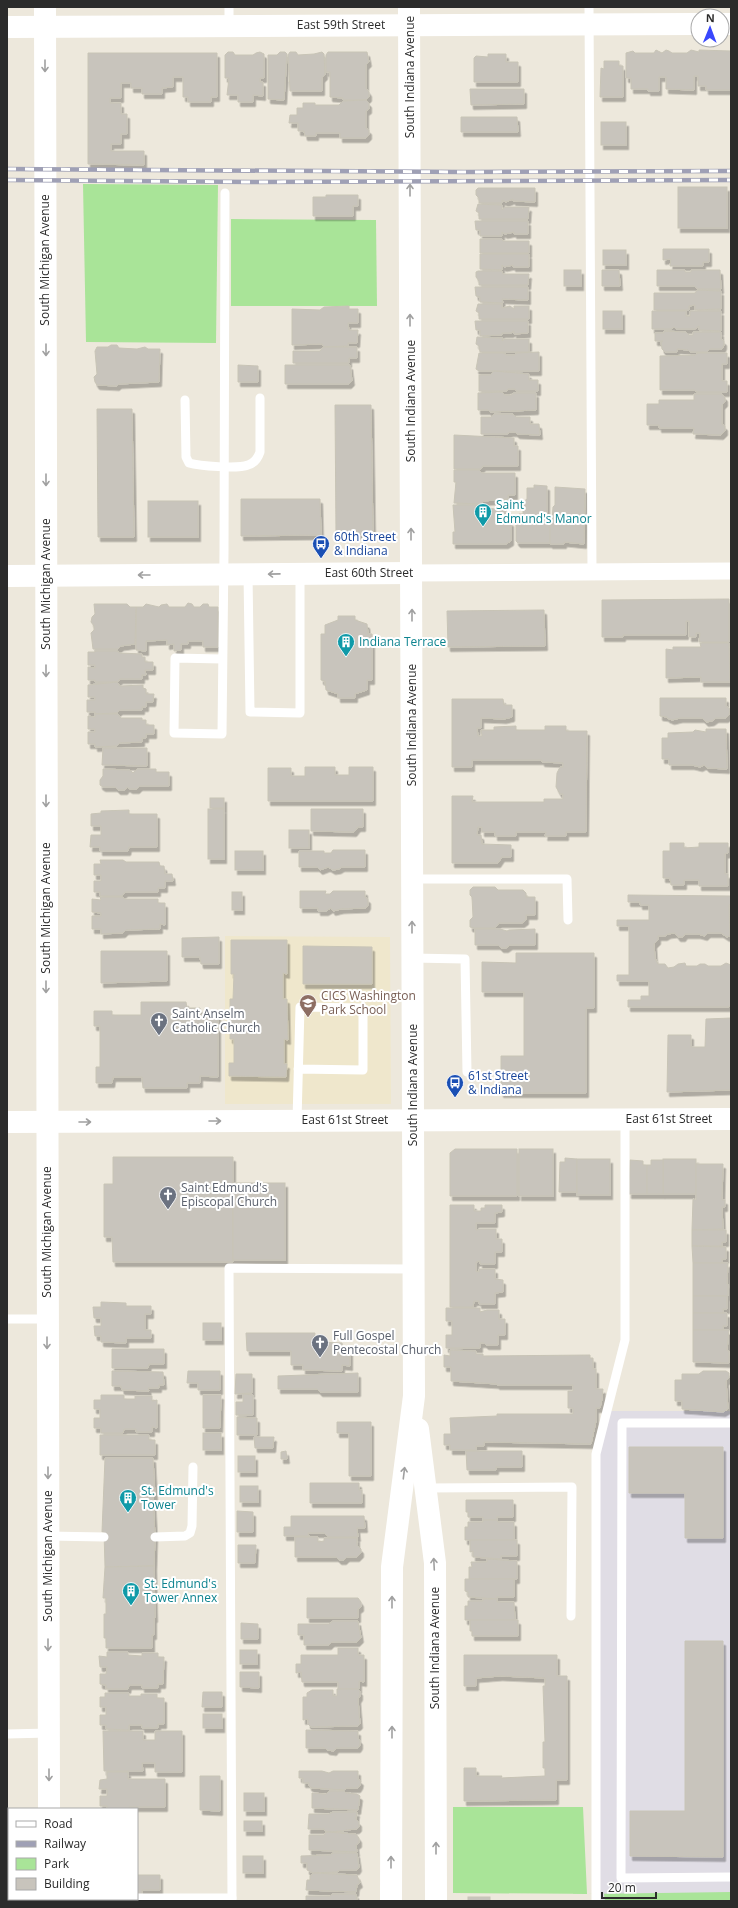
<svg xmlns="http://www.w3.org/2000/svg" width="738" height="1908" viewBox="0 0 738 1908" font-family="'Open Sans',sans-serif">
<defs>
<filter id="shadow"><feDropShadow dx="2.5" dy="4.5" stdDeviation="0" flood-color="#0004"/></filter>
</defs>
<rect width="100%" height="100%" fill="#ede8dc"/>
<path fill="#e0dde5" d="M607,1411H731V1901H596V1454Z"/>
<path fill="#efe7cc" d="M225,936L390,937L391,1104H225Z"/>
<g fill="#a9e498">
<path d="M83,184L218,185L216,343L86,342Z"/>
<path d="M231,219L376,220L377,306H231Z"/>
<path d="M453,1807H583L587,1894L731,1892V1901H605L604,1894L453,1893Z"/>
</g>
<g fill="#c8c4bc" stroke="#c8c4b6" filter="url(#shadow)">
<path d="M656,50L662,53L666,50L669,51L672,53H687L691,50L699,52V50L731,51V90H706V86H698V76H694V90L666,89V77H659V91H648V89H631V78H626V53L633,51L635,53H654Z"/>
<path d="M228,52H233L235,55H253L256,53L260,52L264,54V78H260V82H263V96L253,95V102H238V95H227L229,78H225V55Z"/>
<path d="M280,52H285L287,54L284,100L268,99V55H277Z"/>
<path d="M290,52H296L298,55L314,54L322,52L324,54L325,75L322,78V91H290L288,55Z"/>
<path d="M328,52H367L369,62L366,65V88L369,92V97L366,100H343V98L330,97V72H326V55Z"/>
<path d="M88,53H217V97H211V102H188V97H183V77H173V87L162,88V94H142V88H131V83H121V98H110V103H121V114H127V134H121V144H111V151H144V165L88,164Z"/>
<path d="M488,54H506V62H518V82H474V58L476,56L488,57Z"/>
<path d="M604,61H619V66H623V97H600L601,68L604,69Z"/>
<path d="M470,89H524V104L471,105Z"/>
<path d="M366,100L369,103V109L366,111V128L369,130V135L366,138H340V133H316V136H305L304,131H298V123H289L290,115H297V108H303V103H315V105H339L343,101Z"/>
<path d="M461,117H517L518,132H461Z"/>
<rect x="601" y="122" width="25" height="23"/>
<rect x="678" y="187" width="49" height="41"/>
<path d="M478,188H535V202L513,201V199L506,202L502,200V203H479V198L476,195V190Z"/>
<path d="M326,195H358V206H353V216H313V197H326Z"/>
<path d="M478,204L502,205V210L505,207H529L528,219H479V213L476,211Z"/>
<path d="M475,221H528V234H514V232L505,234L502,232V236H480V230H476Z"/>
<path d="M480,239H502L503,241H529V253H480Z"/>
<path d="M663,249H709V262H703V266H670L671,259L663,260Z"/>
<rect x="603" y="250" width="23" height="15"/>
<path d="M480,254H529V267H513V265L504,267L502,265V270L480,269Z"/>
<rect x="564" y="270" width="17" height="16"/>
<path d="M602,270H619L620,286H602Z"/>
<path d="M657,270H685V272H691V270H720L721,289H698L694,286H657Z"/>
<path d="M478,271H502L503,274H529L528,285H479V281L476,277V272Z"/>
<path d="M475,287H528V300L502,299L503,303L480,302V297L476,296Z"/>
<path d="M697,290L721,291V309L695,310V305L689,306V310H654V293H695Z"/>
<path d="M478,304H502V308L510,306L514,309V306H529V319H479V313L476,311Z"/>
<path d="M349,306V309H358V323H348L349,330H358L357,343H348V346L324,347L322,344L292,345V309L320,310L324,307Z"/>
<rect x="603" y="311" width="19" height="18"/>
<path d="M652,311H686V316H690V311H721V331L699,330V326L695,329H676L674,327L671,329H652Z"/>
<path d="M475,321H528V333L514,334V331L511,333H502V335L480,336V330H476Z"/>
<path d="M664,331L686,332L689,335H693V332H721V339L724,341V345L722,349H710L707,352H690L688,350L677,349V352H665L662,349L661,342L663,341H655V333H664Z"/>
<path d="M477,337L503,338L502,341L505,339H529V352H480L479,346L476,344Z"/>
<path d="M111,345H117L119,348L137,349L145,347L148,349H160L159,382L119,384L117,386L97,385L95,382L94,377L97,374L95,351L97,347H108Z"/>
<path d="M323,347H357V358H349V363H293V351H320Z"/>
<path d="M539,352V371H479L476,369L479,353H503L507,355H514L517,353Z"/>
<path d="M698,353H727V364H722V381H727V392H697L694,390H660V356L695,355Z"/>
<path d="M238,365L258,366V382H238Z"/>
<path d="M285,365H350L352,381L349,384H285Z"/>
<path d="M494,371L529,374V380H538V391H516L515,389H508L507,391H479V375H490Z"/>
<path d="M502,392L505,395H511L514,393H536V410L490,412L488,410H478V393Z"/>
<path d="M694,394H722L725,397V402L722,405V424L725,426V431L721,435L693,434L694,428H659V425H647V404H659V400H694Z"/>
<path d="M335,405H371L373,535H336Z"/>
<path d="M97,409H132L134,537H98Z"/>
<path d="M494,414H513L516,417H530V424H539L540,435L517,434L515,432H510L507,434H481V417H491Z"/>
<path d="M454,435L514,438V446H518V466H483L481,469H454Z"/>
<path d="M454,470H479L482,473H515V495H508V499L483,501L481,504L454,503L456,482H454Z"/>
<path d="M534,485L547,486V519L550,521V543H518L516,541V521L519,519V514H523V502L527,499V488H534Z"/>
<path d="M555,487L585,489L584,544L564,542V544H550V522L552,521L553,507L555,505Z"/>
<path d="M241,499H320L321,535L241,536Z"/>
<rect x="148" y="501" width="50" height="36"/>
<path d="M453,505H479L483,508L509,510V522H511V541L506,544H453V532H455Z"/>
<path d="M729,599V642H699L700,633H696V637H689V621H686V635H623V637H602V600Z"/>
<path d="M188,603L192,604L194,607H200L203,604H208L209,607H218V647H203V641H188V644H181V650L174,651V644L167,645V640L146,641V651L136,650V607H143L146,604L159,607L161,605L167,604L169,607H185Z"/>
<path d="M94,604H127L130,607H136L135,644L121,646L118,649H93L91,633L94,630V626L91,622L92,617L95,614Z"/>
<path d="M544,610L545,646L448,647L447,611Z"/>
<path d="M338,616H355V620L367,624L368,634H372V680H367V690L355,694V698H338V694L326,690L325,681L321,680V634H325V625L338,620Z"/>
<path d="M700,643H729L730,682H701V677L666,678V649L673,650V647H701Z"/>
<path d="M95,651H117L120,653L142,654V657H145V662H153V670H145L146,675H142V679H120L118,682H95V680H88V667L95,668V665H88V652H95Z"/>
<path d="M117,682L120,686L143,685V688L146,689V694H154L153,702H146V707H142V710H120L117,713L95,714V712H87V700H95V697H88V685Z"/>
<path d="M660,698H726V706L730,709L729,715L726,718H716L712,721L706,722L702,718H680L672,720L667,718V717L660,716Z"/>
<path d="M452,699H503L504,705H512V717L504,719L481,718V728H477L478,736H482L481,730H494V727L516,726V730H545V726H566V731H587L586,832H566V836H545L546,832H516V836H495V832H482V827H478L477,835H481L482,844L511,845V857H502L498,863H452V796H473L472,802H544V799H563V794H560L556,787L557,773L560,767H563V763L542,762V760H472V767H452Z"/>
<path d="M95,714H118L121,718H142V720H146V725H154V734H146V738H142V742L120,743L117,746L95,747V744H88V732H95V729H88V716L95,717Z"/>
<path d="M706,729H726L727,769L707,768L704,765L700,767L692,765H669V759H662V738H668V733L693,732L695,730L706,732Z"/>
<path d="M103,748H147V766L102,765Z"/>
<path d="M305,767H335V775H349V767H373V801H268V768H291V776H305Z"/>
<path d="M103,769L130,770L133,773L137,769H156V772H169V786H140L137,789H130L127,787L125,790H118L115,787H103L100,785V780L103,776Z"/>
<rect x="210" y="798" width="14" height="10"/>
<rect x="208" y="809" width="16" height="50"/>
<path d="M311,809H363V827H358L354,832L311,831Z"/>
<path d="M129,810V814H157V847H129L128,851H100V847H90L91,835H101V826H91V814L101,813V811Z"/>
<rect x="289" y="830" width="20" height="18"/>
<path d="M670,843H684V848L699,847V843H728V853L725,854V874H728V886H699V880H684V885H671L670,878H663V851H670Z"/>
<path d="M333,850H365V867H342L339,869L333,870L328,867L320,870L317,867H299V851H324V853H331Z"/>
<rect x="235" y="851" width="28" height="19"/>
<path d="M100,860H123L126,862H159L160,866H164L165,874H172L173,881H165V888H158V892H125L122,896H100V892H94V881H101V875H94V864H101Z"/>
<path d="M473,887H495L498,890H523L526,893V897H535V915H526V920L522,923H499L495,928H474L470,927V920L473,917L472,897L470,895V890Z"/>
<path d="M300,891H326L325,894H330L333,891H365V897L368,899V905L366,908L341,909L333,911L331,908L326,911H318V908H300Z"/>
<rect x="232" y="892" width="10" height="18"/>
<path d="M628,895L731,896V903L729,905L730,936L727,937L721,933H708L705,936L698,934H685L683,937H678L675,933L668,934L665,936H658V940L654,944L655,958L658,964H665L668,968L674,967L678,964L685,963L686,966H697L700,964H705L708,966H721L726,963L731,965V1006L728,1007H628V1000H641V996H649V981H617V975H629V926H617V920H649V905H640V902H628Z"/>
<path d="M100,897H122L125,899H158V903H165V925L160,924V929L126,930L123,933L101,934V929H92V916H101V913L92,912V899L101,900Z"/>
<path d="M475,929H500L507,931L509,930L535,929V945H510L506,948H501L498,945H475Z"/>
<path d="M219,937V964H201L200,957H182V938Z"/>
<path d="M231,940H287V974L283,973V999H287L288,1040L284,1039V1064H287L286,1077L229,1076V1063H234V1039H230V999H233L234,974H231Z"/>
<path d="M303,946L372,947V984H303Z"/>
<path d="M101,951H167V981L101,983Z"/>
<path d="M516,953H594V1008H586V1093H501V1056H524V992H482V962L516,963Z"/>
<path d="M141,1002H186L187,1008H200V1015H218V1077L200,1076V1083H187V1088H143L142,1077H113L112,1083H96V1067H100V1026H94V1011H112V1015H141Z"/>
<path d="M731,1018V1090L667,1092L668,1035H691V1047H705L706,1019Z"/>
<path d="M455,1149H517V1196H450V1153Z"/>
<rect x="519" y="1149" width="34" height="47"/>
<path d="M113,1157H233V1262H113L112,1237H104V1184H113Z"/>
<path d="M565,1158L577,1159V1192H559L560,1162H565Z"/>
<rect x="577" y="1159" width="33" height="36"/>
<rect x="663" y="1159" width="33" height="35"/>
<path d="M630,1160L643,1161V1165H647V1194H629Z"/>
<path d="M651,1160H663V1194H647V1165H651Z"/>
<path d="M696,1164H723L722,1200H725V1207H722L723,1229L692,1230L693,1199L696,1200Z"/>
<rect x="233" y="1183" width="52" height="77"/>
<path d="M450,1205H474V1211H481V1208H485V1205H502V1212L495,1213V1223H476V1230L480,1229H496V1239H502V1252H495V1264H480V1261L476,1262V1271L479,1272V1269H495V1279L503,1280V1292L495,1293V1304H479V1301H474L473,1307H450Z"/>
<path d="M692,1230H726V1242H722V1246H692Z"/>
<path d="M692,1246L726,1247V1259H722V1263H693Z"/>
<path d="M693,1263H728L727,1284H728V1296H693Z"/>
<path d="M693,1296H727V1309H723V1313H693Z"/>
<path d="M101,1302L126,1303V1306H151V1314H145V1330H151V1338H126V1343L101,1342V1336H95L94,1326H101V1318H94L93,1307H101Z"/>
<path d="M446,1308H480V1312L487,1310H499V1319H505V1335H498V1345H486L484,1343H480V1348H446V1335H452V1321H446Z"/>
<path d="M693,1313H727V1326H723V1330H693Z"/>
<rect x="203" y="1323" width="18" height="17"/>
<path d="M693,1330H729L727,1350L729,1351V1363L693,1362Z"/>
<path d="M246,1333H315L314,1342L342,1343L343,1349H350V1366L342,1365V1371L303,1370V1365H291V1351H247Z"/>
<path d="M112,1349H164V1364H149L148,1368H112Z"/>
<path d="M450,1350L476,1351V1354H483V1356L590,1355V1358H593V1369H596V1389H603L602,1399L600,1408H596V1421L591,1444L484,1442V1446H476V1450H450V1445H444V1434H451L450,1418L497,1416V1414H573V1408H568V1391H573V1385H497V1384L451,1381V1367H444V1355L450,1356Z"/>
<path d="M112,1371L163,1372L164,1385H159V1388H148L149,1391L122,1390L121,1386H112Z"/>
<path d="M188,1371H220V1390H198V1383H187Z"/>
<path d="M703,1371H726L729,1373V1378L726,1381L728,1409L723,1412L682,1409V1401H675V1380H682V1374H699Z"/>
<path d="M358,1373V1392H320L317,1389H278V1376Z"/>
<path d="M236,1374H252V1393L235,1394Z"/>
<path d="M243,1394L253,1395V1415H236V1402H243Z"/>
<path d="M101,1395H124V1399H135V1396H152V1401L157,1400V1428L152,1427V1432H136V1429H124L123,1433H101V1428H94V1418H100V1409H94V1400H101Z"/>
<path d="M203,1395H221L220,1428H203Z"/>
<path d="M237,1417L257,1418V1435H237Z"/>
<path d="M337,1422H371V1476H349V1433H337Z"/>
<rect x="203" y="1433" width="18" height="17"/>
<path d="M100,1435H149V1440H155V1455H100Z"/>
<path d="M254,1437H274L273,1448H255Z"/>
<path d="M629,1447H723V1538H685V1493H629Z"/>
<path d="M286,1451L287,1459H281V1452Z"/>
<path d="M466,1451H522V1467H496V1470H467Z"/>
<rect x="238" y="1456" width="17" height="16"/>
<path d="M105,1458H153L155,1496H153L155,1537L154,1566L105,1567L104,1532H102Z"/>
<path d="M310,1483H359V1490H362V1503H310Z"/>
<rect x="240" y="1486" width="18" height="16"/>
<path d="M466,1500H513V1517H497V1520H483V1517H468V1512H466Z"/>
<path d="M237,1511L253,1512V1532H237Z"/>
<path d="M291,1516H364L365,1528H357L358,1537H328L324,1533H308L309,1536H284V1527H291Z"/>
<path d="M483,1520H497L498,1522H514V1540H465V1527H468V1522H483Z"/>
<path d="M295,1537H318V1542L324,1541V1538H357V1545L361,1549V1553L357,1557H347L344,1560H339L336,1557H295Z"/>
<path d="M470,1540H517V1556H501V1559L473,1557V1551L470,1552Z"/>
<path d="M238,1545H256L255,1563H238Z"/>
<path d="M487,1559L517,1561V1579H469V1567H472L471,1562H487Z"/>
<path d="M154,1566L155,1618H154V1635H152V1648H106V1638H104V1614H106V1598H103L105,1567Z"/>
<path d="M465,1579H514V1597H497V1599L468,1597V1592L465,1591Z"/>
<path d="M307,1598H358L361,1602V1607L358,1609V1618H307Z"/>
<path d="M483,1599H497V1602H514L515,1620H465V1606H468V1601H483Z"/>
<path d="M470,1620H518V1636H472V1631H470Z"/>
<path d="M333,1621H358L361,1638L357,1642H332L329,1645H304V1635H298V1624H329Z"/>
<path d="M241,1623L258,1624V1639H241Z"/>
<path d="M685,1641H723V1857L630,1856V1811H685Z"/>
<path d="M338,1648H358V1655H364V1682L359,1681V1689H338V1682H302L301,1672L296,1673V1664H301V1655H338Z"/>
<rect x="240" y="1650" width="17" height="14"/>
<path d="M107,1652H128V1655L142,1656V1653H158V1657H164L163,1684H158V1688H142V1685H129L128,1689H106V1685L100,1684V1674H106L107,1667H100L99,1656L107,1657Z"/>
<path d="M464,1655H557V1676H567V1780H556V1800L464,1801V1768H476V1776H502L501,1778L545,1776V1768H543V1742H545L543,1686H545V1678L500,1676L476,1678V1686H464Z"/>
<path d="M240,1672H259V1688L240,1687Z"/>
<path d="M337,1689H358L360,1691V1696L358,1699L360,1724L358,1726L311,1727L308,1724V1719L303,1720V1697H307V1693L312,1690H333V1696H337Z"/>
<path d="M203,1692H222V1707H202Z"/>
<path d="M105,1693H129V1696H141V1694H157V1698H164V1724H158V1728H142V1725H129V1730L106,1729V1725H100V1715H106V1707H100V1697H105Z"/>
<rect x="203" y="1714" width="19" height="14"/>
<path d="M306,1730L358,1731V1738L360,1740V1745L358,1748H336L334,1751L327,1750L325,1748H306Z"/>
<path d="M103,1731H143V1740H155V1731H182V1772H155V1763H142L143,1771H104Z"/>
<path d="M299,1771H322L329,1773L333,1771H358V1779L361,1781L360,1785L358,1788H347L344,1790L312,1788L309,1786V1783H303V1778H299Z"/>
<path d="M107,1772H128V1779H165V1807H129V1809H107V1806H100V1796H107V1789H99L100,1780L107,1779Z"/>
<path d="M200,1776H220V1811L200,1810Z"/>
<path d="M329,1791H344L346,1793L357,1794L360,1796L358,1810L312,1808V1793L326,1794Z"/>
<rect x="244" y="1793" width="20" height="18"/>
<path d="M333,1812H357L356,1819L359,1822V1827L357,1829L346,1830L343,1831L326,1832L324,1829H308L309,1814H329Z"/>
<rect x="244" y="1821" width="18" height="10"/>
<path d="M326,1832L356,1834L359,1838V1843L356,1845L357,1852L309,1850V1835H324Z"/>
<path d="M333,1853H357L359,1867L357,1870H340L337,1872L313,1873L307,1870V1863H301V1856L330,1855Z"/>
<rect x="243" y="1856" width="20" height="17"/>
<path d="M314,1873L357,1875L360,1883L357,1885L356,1892L306,1890L307,1880H310V1876Z"/>
<path d="M137,1875H160V1890H142V1895H137Z"/>
<path d="M332,1894H356L357,1901H306V1896H330Z"/>
<rect x="468" y="1897" width="22" height="4"/>
</g>
<g fill="none" stroke-linecap="round" stroke-linejoin="round">
<g stroke="#fff" stroke-width="9">
<path d="M229,7V26"/>
<path d="M589,7L592,572"/>
<path d="M185,400L186,457L189,463C199,466 238,469 248,465C255,463 258,458 260,452V398"/>
<path d="M248,574L250,712L300,713V574"/>
<path d="M222,659L175,658L174,733L222,734L224,552L225,193"/>
<path d="M412,879H567L568,920"/>
<path d="M412,958L465,959L467,1072"/>
<path d="M297,1121L300,1007L363,1008V1070L298,1069"/>
<path d="M7,1319H47"/>
<path d="M731,1423H622L621,1878L731,1877"/>
<path d="M425,1488L572,1487L571,1616"/>
<path d="M48,1536L104,1537"/>
<path d="M155,1537L185,1536L190,1533L192,1526L193,1467"/>
<path d="M7,1734L49,1733"/>
<path d="M137,1898H232"/>
<path d="M232,1901L229,1268L413,1269"/>
<path d="M596,1901V1454L625,1340V1119"/>
</g>
<path stroke="#fff" stroke-width="17" d="M411,573L731,571"/>
<g stroke="#fff" stroke-width="22">
<path d="M45,7L49,1809"/>
<path d="M722,24H731"/>
<path d="M7,27L698,24"/>
<path d="M7,576L411,573"/>
<path d="M7,1122L731,1119"/>
<path d="M418,1429L435,1563L436,1901"/>
<path d="M49,1899V1901"/>
<path d="M391,1901L392,1567L414,1396L409,7"/>
</g>
<defs>
<g id="rail">
<path d="M7,169L464,172L731,171"/>
<path d="M7,180L253,182L731,180"/>
</g>
</defs>
<use href="#rail" stroke="#9fa0b5" stroke-width="4.5"/>
<use href="#rail" stroke="#fff" stroke-width="3" stroke-dasharray="9" stroke-linecap="butt"/>
</g>
<defs><path id="oneway-shaft" d="M-6 0H5M1.5-3L5.5 0L1.5 3" fill="none" stroke-width="1.6" stroke-linecap="round" stroke-linejoin="round"/></defs>
<g stroke="#a0a0a0">
<use href="#oneway-shaft" transform="translate(45 66) rotate(90)"/>
<use href="#oneway-shaft" transform="translate(410 190) rotate(-90)"/>
<use href="#oneway-shaft" transform="translate(410 320) rotate(-90)"/>
<use href="#oneway-shaft" transform="translate(46 350) rotate(90)"/>
<use href="#oneway-shaft" transform="translate(46 480) rotate(90)"/>
<use href="#oneway-shaft" transform="translate(411 534) rotate(-90)"/>
<use href="#oneway-shaft" transform="translate(274 574) rotate(179)"/>
<use href="#oneway-shaft" transform="translate(144 575) rotate(180)"/>
<use href="#oneway-shaft" transform="translate(412 615) rotate(-90)"/>
<use href="#oneway-shaft" transform="translate(46 671) rotate(90)"/>
<use href="#oneway-shaft" transform="translate(46 801) rotate(90)"/>
<use href="#oneway-shaft" transform="translate(412 927) rotate(-90)"/>
<use href="#oneway-shaft" transform="translate(46 987) rotate(90)"/>
<use href="#oneway-shaft" transform="translate(215 1121)"/>
<use href="#oneway-shaft" transform="translate(85 1122)"/>
<use href="#oneway-shaft" transform="translate(47 1343) rotate(90)"/>
<use href="#oneway-shaft" transform="translate(48 1473) rotate(90)"/>
<use href="#oneway-shaft" transform="translate(404 1473) rotate(-83)"/>
<use href="#oneway-shaft" transform="translate(434 1564) rotate(-93)"/>
<use href="#oneway-shaft" transform="translate(392 1602) rotate(-90)"/>
<use href="#oneway-shaft" transform="translate(48 1645) rotate(90)"/>
<use href="#oneway-shaft" transform="translate(392 1732) rotate(-90)"/>
<use href="#oneway-shaft" transform="translate(49 1775) rotate(90)"/>
<use href="#oneway-shaft" transform="translate(436 1848) rotate(-90)"/>
<use href="#oneway-shaft" transform="translate(391 1862) rotate(-90)"/>
</g>
<defs>
<symbol id="building-pin" viewBox="-11 -11 22 30"><path d="M0 17L-7.5 6A9.5 9.5 0 1 1 7.5 6Z" fill="#0f9aa8" stroke="#fff"/><path d="M-4-6H4V6H1V3H-1V6H-4ZM-2.5-4.3h1.7v1.8h-1.7ZM.8-4.3h1.7v1.8H.8ZM-2.5-1h1.7V.8h-1.7ZM.8-1h1.7V.8H.8Z" fill="#fff"/></symbol>
<symbol id="bus-pin" viewBox="-11 -11 22 30"><path d="M0 17L-7.5 6A9.5 9.5 0 1 1 7.5 6Z" fill="#1a4fb4" stroke="#fff"/><path d="M-5-6H5V4H4V6H2V4H-2V6H-4V4H-5ZM-3.5-4V0h7V-4ZM-3.5 1.2v1.5H-2V1.2ZM2 1.2v1.5H3.5V1.2Z" fill="#fff"/></symbol>
<symbol id="school-pin" viewBox="-11 -11 22 30"><path d="M0 17L-7.5 6A9.5 9.5 0 1 1 7.5 6Z" fill="#8d6e63" stroke="#fff"/><path d="M0-5L7-2L0 1L-7-2ZM-4 1L0 2.5L4 1V4Q0 6-4 4Z" fill="#fff"/></symbol>
<symbol id="church-pin" viewBox="-11 -11 22 30"><path d="M0 17L-7.5 6A9.5 9.5 0 1 1 7.5 6Z" fill="#6b7280" stroke="#fff"/><path d="M-1.2-6h2.4v3.5h3.3v2.4h-3.3V6h-2.4V-.1h-3.3v-2.4h3.3Z" fill="#fff"/></symbol>
</defs>
<g fill-rule="evenodd">
<use href="#building-pin" x="473" y="502" width="20" height="27"/>
<use href="#bus-pin" x="311" y="534" width="20" height="27"/>
<use href="#building-pin" x="336" y="632" width="20" height="27"/>
<use href="#school-pin" x="298" y="993" width="20" height="27"/>
<use href="#church-pin" x="149" y="1011" width="20" height="27"/>
<use href="#bus-pin" x="445" y="1073" width="20" height="27"/>
<use href="#church-pin" x="158" y="1185" width="20" height="27"/>
<use href="#church-pin" x="310" y="1333" width="20" height="27"/>
<use href="#building-pin" x="118" y="1488" width="20" height="27"/>
<use href="#building-pin" x="121" y="1581" width="20" height="27"/>
</g>
<g text-anchor="middle" stroke-width="4" stroke-linejoin="round" paint-order="stroke">
<g font-size="12" fill="#2b2b2b" stroke="#fff">
<text x="341" y="29">East 59th Street</text>
<text transform="translate(410 77) rotate(-90)" y="4">South Indiana Avenue</text>
<text transform="translate(45 260) rotate(-90)" y="4">South Michigan Avenue</text>
<text transform="translate(411 401) rotate(-90)" y="4">South Indiana Avenue</text>
<text x="369" y="577">East 60th Street</text>
<text transform="translate(46 584) rotate(-90)" y="4">South Michigan Avenue</text>
<text transform="translate(412 725) rotate(-90)" y="4">South Indiana Avenue</text>
<text transform="translate(46 908) rotate(-90)" y="4">South Michigan Avenue</text>
<text transform="translate(413 1085) rotate(-90)" y="4">South Indiana Avenue</text>
<text x="669" y="1123">East 61st Street</text>
<text x="345" y="1124">East 61st Street</text>
<text transform="translate(47 1232) rotate(-90)" y="4">South Michigan Avenue</text>
<text transform="translate(48 1556) rotate(-90)" y="4">South Michigan Avenue</text>
<text transform="translate(435 1648) rotate(-90)" y="4">South Indiana Avenue</text>
</g>
<g font-size="12" fill="#0d838f" stroke="#fff" text-anchor="start">
<text x="496" y="509">Saint<tspan x="496" dy="14">Edmund's Manor</tspan></text>
<text x="359" y="646">Indiana Terrace</text>
<text x="141" y="1495">St. Edmund's<tspan x="141" dy="14">Tower</tspan></text>
<text x="144" y="1588">St. Edmund's<tspan x="144" dy="14">Tower Annex</tspan></text>
</g>
<g font-size="12" fill="#164399" stroke="#fff" text-anchor="start">
<text x="334" y="541">60th Street<tspan x="334" dy="14">&amp; Indiana</tspan></text>
<text x="468" y="1080">61st Street<tspan x="468" dy="14">&amp; Indiana</tspan></text>
</g>
<g font-size="12" fill="#785e54" stroke="#fff" text-anchor="start">
<text x="321" y="1000">CICS Washington<tspan x="321" dy="14">Park School</tspan></text>
</g>
<g font-size="12" fill="#5b616d" stroke="#fff" text-anchor="start">
<text x="172" y="1018">Saint Anselm<tspan x="172" dy="14">Catholic Church</tspan></text>
<text x="181" y="1192">Saint Edmund's<tspan x="181" dy="14">Episcopal Church</tspan></text>
<text x="333" y="1340">Full Gospel<tspan x="333" dy="14">Pentecostal Church</tspan></text>
</g>
</g>
<rect width="738" height="1908" fill="none" stroke="#2b2b2b" stroke-width="16"/>
<rect x="8" y="1808" width="130" height="92" fill="#ffffff" stroke="#aaaaaa"/>
<rect x="16" y="1821" width="20" height="6" fill="#ffffff" stroke="#aaaaaa"/>
<text x="44" y="1828" font-size="12" fill="#2b2b2b">Road</text>
<rect x="16" y="1841" width="20" height="6" fill="#9fa0b5" stroke="#aaaaaa"/>
<text x="44" y="1848" font-size="12" fill="#2b2b2b">Railway</text>
<rect x="16" y="1858" width="20" height="12" fill="#a9e498" stroke="#aaaaaa"/>
<text x="44" y="1868" font-size="12" fill="#2b2b2b">Park</text>
<rect x="16" y="1878" width="20" height="12" fill="#c8c4bc" stroke="#aaaaaa"/>
<text x="44" y="1888" font-size="12" fill="#2b2b2b">Building</text>
<g transform="translate(710 28) rotate(1)"><circle r="19" fill="#ffffff" stroke="#aaaaaa"/>
<path d="M0-3L7 15L0 10L-7 15Z" fill="#3947fd"/>
<text y="-6" font-size="11" font-weight="bold" text-anchor="middle" fill="#2b2b2b">N</text>
</g>
<path d="M602 1892v6h54v-6" fill="none" stroke="#2b2b2b" stroke-width="2"/>
<text x="608" y="1892" font-size="12" fill="#2b2b2b" stroke="#ffffff" stroke-width="3" paint-order="stroke">20 m</text>
</svg>
